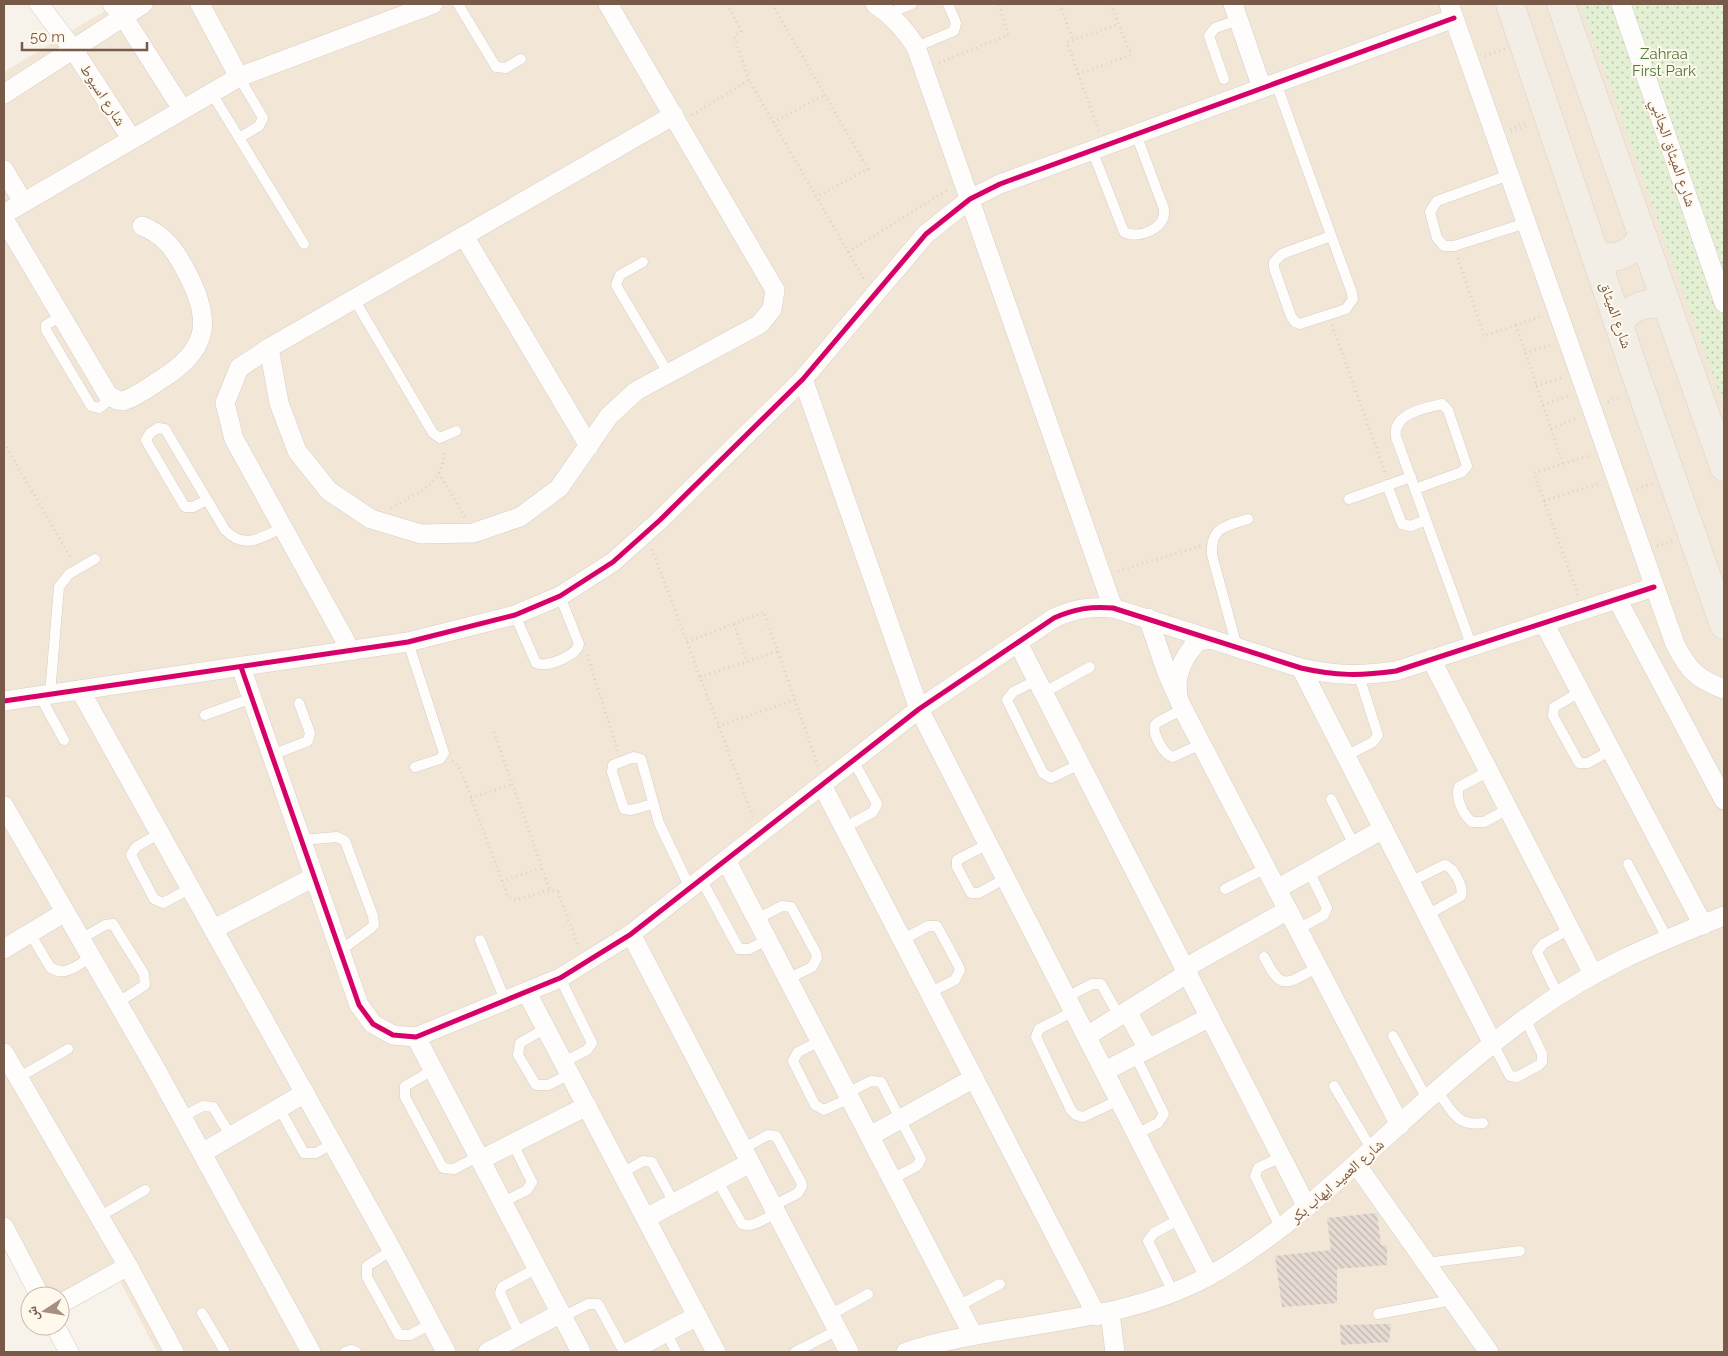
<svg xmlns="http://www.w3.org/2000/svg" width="1728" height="1356" viewBox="0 0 1728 1356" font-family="Raleway,'Noto Naskh Arabic',sans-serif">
<defs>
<pattern id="grass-dots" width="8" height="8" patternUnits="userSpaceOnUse" patternTransform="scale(1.25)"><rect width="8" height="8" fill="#e4f0d3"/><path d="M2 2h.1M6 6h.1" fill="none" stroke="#bec5ad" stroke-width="1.8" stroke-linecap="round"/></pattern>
<pattern id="building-back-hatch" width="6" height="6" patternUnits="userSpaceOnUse" patternTransform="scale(1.25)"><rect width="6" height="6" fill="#e5dbd2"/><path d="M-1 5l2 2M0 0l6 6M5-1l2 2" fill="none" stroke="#beb5ac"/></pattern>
</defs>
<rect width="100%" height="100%" fill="#f8f3ea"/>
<path fill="#f2e6d7" d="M116,4H1724V1352H157L119,1279L60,1296H36L4,1240V72Z"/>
<path fill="url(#grass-dots)" d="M1581,4H1724V406Z"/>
<g fill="url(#building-back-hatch)">
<path d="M1377,1213L1381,1245H1387V1265L1337,1269V1303L1282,1307L1275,1256L1331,1250L1327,1218Z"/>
<path d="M1391,1324L1389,1342L1341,1345L1340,1325Z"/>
</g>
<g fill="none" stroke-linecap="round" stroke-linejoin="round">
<defs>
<g id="service">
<path d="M458,4L496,67L506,68L521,59"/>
<path d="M889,13L912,4"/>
<path d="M916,47L954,31L956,23L948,4"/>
<path d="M239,77L263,118L259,126L239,138"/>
<path d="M1224,79L1209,36L1215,28L1238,20"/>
<path d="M1276,83L1352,293L1353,299L1346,309L1300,324L1295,322L1291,316L1274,268V262L1282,254L1331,236"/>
<path d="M211,92L304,244"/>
<path d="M1092,150L1124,232C1139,240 1167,228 1164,209L1136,134"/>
<path d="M1509,175L1437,201L1430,212L1437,238L1444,246H1454L1526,223"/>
<path d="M643,262L620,275L616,285L668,373"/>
<path d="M354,299L433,433L440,438L456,431"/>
<path d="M61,316L46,325V330L91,406L99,408L112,398"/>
<path d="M1387,485L1402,524L1411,526L1426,520"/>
<path d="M1415,489L1462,472L1467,466L1448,410L1442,404C1424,408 1392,414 1396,437L1472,647"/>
<path d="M1349,499L1411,477"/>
<path d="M207,500L193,507H185L148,444L146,440L150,433L158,428L165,429L225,530C245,550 260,538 282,528"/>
<path d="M515,615L536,663C547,668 576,656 579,644L560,596"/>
<path d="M408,642L444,753L440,759L415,767"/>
<path d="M1237,647L1212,555C1210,527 1226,526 1248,519"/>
<path d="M1037,680L1013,692L1007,700L1043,773L1051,778L1080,764"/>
<path d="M1580,692L1554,707L1553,716L1579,763H1588L1611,750"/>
<path d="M1043,693L1090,667"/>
<path d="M50,694L59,587L69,574L95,559"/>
<path d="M40,696L64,740"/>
<path d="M1183,709L1158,722L1155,725C1152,734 1164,755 1173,757L1201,744"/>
<path d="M205,715L252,698"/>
<path d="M272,755L308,741L310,733L299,703"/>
<path d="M1346,756L1373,742L1378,735L1359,676"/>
<path d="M1489,771L1459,787C1455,798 1463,815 1472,822H1484L1508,809"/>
<path d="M1331,799L1354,845"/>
<path d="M653,804L631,810L624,809L612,772L613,765L634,757L641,759L659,823L690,888"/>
<path d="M844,828L873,812L877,804L853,760"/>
<path d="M160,833L136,847L131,855L154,899L163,903L191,888"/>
<path d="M301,840L337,837L345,841L373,916L374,925L371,928L340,951"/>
<path d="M988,844L957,860V867L971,893H979L1006,878"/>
<path d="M1628,864L1667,938"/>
<path d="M701,879L739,949H749L767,940"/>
<path d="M1410,882L1442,866L1445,865C1454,868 1464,887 1461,896L1427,915"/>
<path d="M1225,889L1266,868"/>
<path d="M757,919L782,906L791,907L816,953L817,958L812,967L788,979"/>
<path d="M1298,929L1324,915L1327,908L1309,871"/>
<path d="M30,933L50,967C64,978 78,965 91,957"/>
<path d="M81,939L105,925L113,924L144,974L145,985L117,1003"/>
<path d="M480,940L506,1002"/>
<path d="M902,940L928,926H937L958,965L960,970L955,980L929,993"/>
<path d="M1264,957C1282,992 1286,984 1318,967"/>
<path d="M560,978L592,1043L587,1050L564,1062"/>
<path d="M1558,995L1537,952L1543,944L1570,929"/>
<path d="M1067,997L1092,984H1101L1119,1016"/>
<path d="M1074,1011L1039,1029L1036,1037L1071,1110L1076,1115L1083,1117L1119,1100"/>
<path d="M546,1028L520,1043L518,1055L536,1085H548L570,1074"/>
<path d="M1393,1036L1428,1101"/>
<path d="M820,1041L798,1052L793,1061L815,1105L824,1110L850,1098"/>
<path d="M1493,1044L1510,1076L1517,1077L1539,1065L1542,1062V1054L1525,1018"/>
<path d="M1135,1055L1164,1114L1158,1123L1137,1134"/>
<path d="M433,1070L405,1086V1097L443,1168L454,1169L479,1156"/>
<path d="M18,1078L68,1049"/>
<path d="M1334,1086L1372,1150"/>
<path d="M1438,1092C1452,1111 1457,1127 1483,1123"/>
<path d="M847,1093L871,1081L881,1082L921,1159L917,1166L892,1179"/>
<path d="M279,1108L304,1153H316L333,1143"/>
<path d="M182,1117L203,1106L213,1107L231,1136"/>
<path d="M743,1149L768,1135L776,1136L801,1182L802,1186L798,1193L773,1206"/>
<path d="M1281,1157L1258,1168L1255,1176L1281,1229"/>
<path d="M622,1173L643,1161L652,1162L674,1203"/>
<path d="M717,1180L742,1224C754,1228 765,1218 776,1213"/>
<path d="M503,1202L527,1190L532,1182L513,1144"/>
<path d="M99,1217L145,1190"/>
<path d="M392,1250L367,1266V1277L399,1335H410L431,1324"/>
<path d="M1426,1263L1520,1251"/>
<path d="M1173,1292L1148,1241L1154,1233L1180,1219"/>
<path d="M958,1306L1000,1284"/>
<path d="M202,1313L225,1352"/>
<path d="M1378,1314L1452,1300"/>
<path d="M830,1315L868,1294"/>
<path d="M563,1317L588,1304H598L624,1352"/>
<path d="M666,1332L676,1352"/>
<path d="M520,1335L500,1293L502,1287L537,1268"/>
<path d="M345,1352L351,1350L356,1352"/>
<path d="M795,1352L838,1330"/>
</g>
<g id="minor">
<path d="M39,4L73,49L131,138"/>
<path d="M112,4L123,16L182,109"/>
<path d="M200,4L239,77"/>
<path d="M875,4C893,16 905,29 916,47L1113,608"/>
<path d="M1233,4L1262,88"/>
<path d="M1449,4L1675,644C1688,670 1697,679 1724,689"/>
<path d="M1621,4L1724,303"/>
<path d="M4,94L143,4"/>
<path d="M4,170L23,202"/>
<path d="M4,214L239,77L433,4"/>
<path d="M4,219L108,395L117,400L123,401C136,397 148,388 160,380C209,350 213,321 186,271C175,250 165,235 142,226"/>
<path d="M464,236L589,446"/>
<path d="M269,348L279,403L297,451L329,491L371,519L421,534L473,533L520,517L559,488L609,416L636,391L760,324L772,309L775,290L608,4"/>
<path d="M803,379L919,709L1209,1276"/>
<path d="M1617,599L1724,800"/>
<path d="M1148,618L1167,673L1183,709L1400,1125"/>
<path d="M1544,623L1703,925"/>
<path d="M1018,643L1307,1207"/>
<path d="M351,651L234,439L225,403L239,368L269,348L674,115"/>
<path d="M1431,659L1593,974"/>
<path d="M241,667L359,1005L373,1024L393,1035L416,1037L560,978L631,934L919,709L1054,618C1074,609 1091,606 1113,608L1301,668C1336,676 1360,676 1396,671L1654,587"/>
<path d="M1301,668L1493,1044"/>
<path d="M80,690L392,1250L446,1352"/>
<path d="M1178,696C1174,675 1184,656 1198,641L1211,639"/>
<path d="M4,701L408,642L515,615L560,596L613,562L660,520L803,379L926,234L970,199L1000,184L1454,18"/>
<path d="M822,785L1097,1316"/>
<path d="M4,806L153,1064L311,1352"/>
<path d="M726,860L973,1335"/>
<path d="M1277,889L1383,829"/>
<path d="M214,929L314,877"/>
<path d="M631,934L849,1352"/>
<path d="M4,949L65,912"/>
<path d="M1185,968L1288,910"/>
<path d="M527,993L716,1352"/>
<path d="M1127,1011L1148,1049"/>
<path d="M1087,1036L1188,973"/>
<path d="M416,1037L581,1352"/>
<path d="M4,1053L128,1266L174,1352"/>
<path d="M1105,1071L1210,1017"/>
<path d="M870,1136L974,1078"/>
<path d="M202,1153L305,1093"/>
<path d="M480,1160L587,1106"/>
<path d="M1356,1164L1489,1352"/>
<path d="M646,1218L750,1163"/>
<path d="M4,1227L40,1296"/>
<path d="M60,1304L128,1266"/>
<path d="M1110,1313L1115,1352"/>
<path d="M55,1326L69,1352"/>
<path d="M488,1352L561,1313"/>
<path d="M629,1352L697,1316"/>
<path d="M906,1352C1006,1320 1115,1327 1209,1276C1258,1249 1300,1213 1342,1176C1402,1123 1461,1066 1526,1018C1590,970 1651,945 1724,916"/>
</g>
<g id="primary">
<path d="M1510,4L1641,390L1724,625"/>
<path d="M1561,4L1724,467"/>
<path d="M1596,256C1617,260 1630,255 1643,237"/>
<path d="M1618,324C1632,306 1645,301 1667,305"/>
</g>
</defs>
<use href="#service" stroke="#d6cec7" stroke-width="11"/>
<use href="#minor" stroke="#d6cec7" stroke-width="20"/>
<use href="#primary" stroke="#dad0c8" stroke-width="29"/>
<g stroke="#dbd2cc" stroke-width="3" stroke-dasharray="1 4" stroke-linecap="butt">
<path d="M727,4L741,31L734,36L749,80"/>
<path d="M772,4L868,169L816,197"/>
<path d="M1060,4L1073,40"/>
<path d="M1485,56L1505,49"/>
<path d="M939,63L1008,35L999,4"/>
<path d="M1078,74L1131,55L1111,4"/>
<path d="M692,115L749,80L865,281"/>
<path d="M773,122L825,95"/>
<path d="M1510,129L1527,121"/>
<path d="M1099,131L1067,42L1119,24"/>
<path d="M1511,132L1528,125"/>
<path d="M848,252L949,189"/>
<path d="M1458,258L1484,336L1542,316"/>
<path d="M1332,325L1385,472"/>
<path d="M1516,325L1563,464"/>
<path d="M1525,353L1551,345"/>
<path d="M1536,386L1564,377"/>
<path d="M1608,402L1621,397"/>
<path d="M1543,405L1571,395"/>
<path d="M1551,429L1578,417"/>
<path d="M4,443L71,558"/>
<path d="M439,473L465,517"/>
<path d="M1637,489L1652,483"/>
<path d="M1544,501L1601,483"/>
<path d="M391,508C420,491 442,487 445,449"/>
<path d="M1657,546L1673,541"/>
<path d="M652,549L753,817"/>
<path d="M1118,571L1201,546"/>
<path d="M1578,595L1534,473L1591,455"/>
<path d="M734,624L747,662"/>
<path d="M687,642L764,612L818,766"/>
<path d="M587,655L618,751"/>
<path d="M700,677L778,651"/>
<path d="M718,726L795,700"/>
<path d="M494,732L550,890"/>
<path d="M452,761L459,767L463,776L508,897L516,900L550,890L558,892L579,948"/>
<path d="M471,798L513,784"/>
<path d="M502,881L542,868"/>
</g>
<use href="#service" stroke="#fefdfc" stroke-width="10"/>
<use href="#minor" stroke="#fefdfc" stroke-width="19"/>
<use href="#primary" stroke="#f3eee5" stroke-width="28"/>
<defs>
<g id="cycleway">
<path d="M241,667L359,1005L373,1024L393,1035L416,1037L560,978L631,934L919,709L1054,618C1074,609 1091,606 1113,608L1301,668C1336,676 1360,676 1396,671L1654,587"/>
<path d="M4,701L408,642L515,615L560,596L613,562L660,520L803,379L926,234L970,199L1000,184L1454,18"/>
</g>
</defs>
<use href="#cycleway" stroke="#fff8ed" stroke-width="8"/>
<use href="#cycleway" stroke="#d6006c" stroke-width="5"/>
</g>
<g text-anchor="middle" stroke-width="4" stroke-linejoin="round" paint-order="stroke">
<g font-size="15" fill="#4d7a3c" stroke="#fff8ed">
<text x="1664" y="59">Zahraa<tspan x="1664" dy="17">First Park</tspan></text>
</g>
<g font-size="15" fill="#795947" stroke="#fff8ed">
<text transform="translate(103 95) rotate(57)" y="5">شارع اسيوط</text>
<text transform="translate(1673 153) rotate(71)" y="5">شارع الميثاق الجانبي</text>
<text transform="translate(1616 315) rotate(71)" y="5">شارع الميثاق</text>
<text transform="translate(1337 1181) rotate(-41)" y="5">شارع العميد ايهاب بكر</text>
</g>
</g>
<rect width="1728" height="1356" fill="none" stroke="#795947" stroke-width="10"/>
<g transform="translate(45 1311) rotate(258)"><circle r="24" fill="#fff8ed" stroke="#c9b8ab"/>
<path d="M0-4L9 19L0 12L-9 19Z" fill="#a58f80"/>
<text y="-8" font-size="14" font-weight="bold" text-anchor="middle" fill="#795947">ش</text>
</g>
<path d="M22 42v8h125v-8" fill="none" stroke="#795947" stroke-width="2.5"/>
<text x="30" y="42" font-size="15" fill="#795947" stroke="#fff8ed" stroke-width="4" paint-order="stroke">50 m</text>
</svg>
